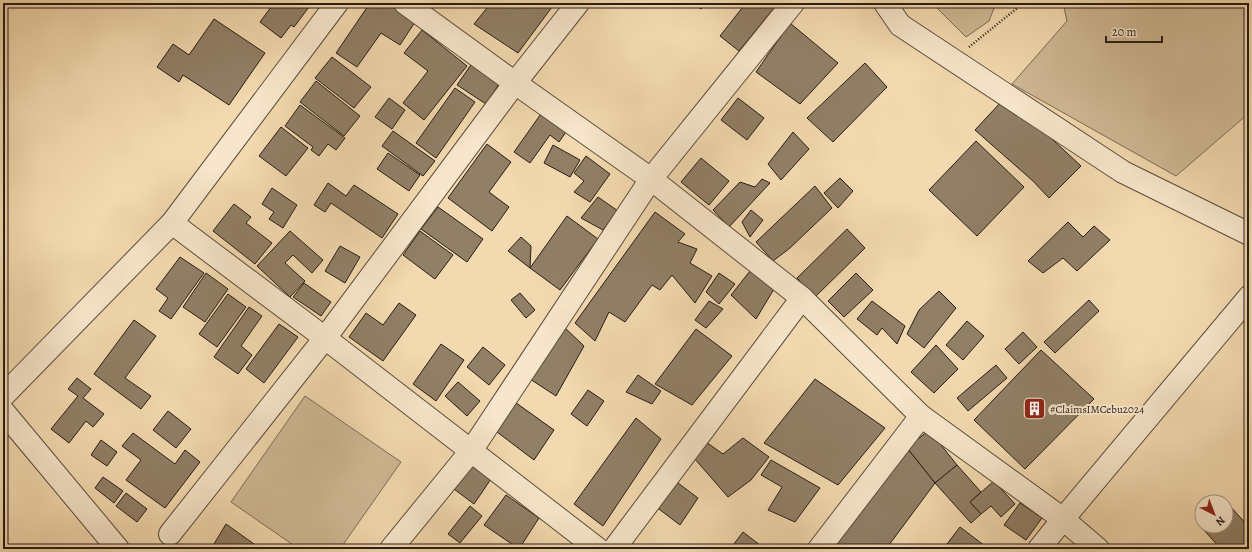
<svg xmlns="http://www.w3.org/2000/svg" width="1252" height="552" viewBox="0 0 1252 552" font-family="Alegreya,serif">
<rect width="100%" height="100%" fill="#f3d9af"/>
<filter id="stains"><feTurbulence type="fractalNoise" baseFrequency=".005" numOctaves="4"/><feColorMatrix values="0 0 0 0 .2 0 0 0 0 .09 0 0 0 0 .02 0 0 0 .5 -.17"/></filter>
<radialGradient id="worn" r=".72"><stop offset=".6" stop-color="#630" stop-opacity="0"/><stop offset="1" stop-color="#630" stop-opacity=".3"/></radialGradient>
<g fill="#d0b995" stroke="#7c6b56">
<path d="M932,3H996L989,21L966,37Z"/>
<path d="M1063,3H1249V113L1176,176L1012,84L1067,21Z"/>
<path d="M305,396L401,462L340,549H299L231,502Z"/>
</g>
<g fill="#917f66" stroke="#271d16">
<path d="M274,3H312L294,27L291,25L281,38L260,22Z"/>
<path d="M370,3H387L415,22L400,45L381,33L357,67L336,53Z"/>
<path d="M491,3H555L518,53L474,24Z"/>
<path d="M693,3H706L701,9Z"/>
<path d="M746,3H778L739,51L720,36Z"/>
<path d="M214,19L265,53L229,105L183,75L179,82L157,67L173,44L189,55Z"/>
<path d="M790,23L838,63L800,104L756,72Z"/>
<path d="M422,30L467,66L424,120L403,103L428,71L404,53Z"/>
<path d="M332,57L371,87L354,108L315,78Z"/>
<path d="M475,59L503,78L486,104L457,85Z"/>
<path d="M865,63L887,87L833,142L807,118Z"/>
<path d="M316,81L360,116L344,136L300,102Z"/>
<path d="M455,88L475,102L436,158L416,143Z"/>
<path d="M389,98L405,110L392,129L375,117Z"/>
<path d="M738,98L764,118L747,140L721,120Z"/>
<path d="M1001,102L1024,113L1081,166L1049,198L1033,181L975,130Z"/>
<path d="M300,105L345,138L336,150L328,144L319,156L311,150L313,147L285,126Z"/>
<path d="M543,111L568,129L559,142L550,135L530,163L514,152Z"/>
<path d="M281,127L308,148L286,176L259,156Z"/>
<path d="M393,131L435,161L423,176L382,146Z"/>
<path d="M793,132L809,149L781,180L768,164Z"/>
<path d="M976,141L1024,187L977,236L929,190Z"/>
<path d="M487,144L511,162L489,192L509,207L492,231L448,198Z"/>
<path d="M553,145L580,160L570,177L544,163Z"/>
<path d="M388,153L420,175L409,191L377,169Z"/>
<path d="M586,156L610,174L590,202L574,192L584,181L574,173Z"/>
<path d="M701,158L729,181L709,205L681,182Z"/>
<path d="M840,178L853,191L838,208L824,193Z"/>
<path d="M762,179L770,183L729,227L713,210L740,182L755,187Z"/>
<path d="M328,183L346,196L354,185L398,214L382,238L331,203L325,212L314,205Z"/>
<path d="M815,186L832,208L790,248L773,261L756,242Z"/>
<path d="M272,188L297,205L283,228L269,219L274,212L262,204Z"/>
<path d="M598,197L618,211L603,230L581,218Z"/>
<path d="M234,204L251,217L246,223L272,243L255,264L213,231Z"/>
<path d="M438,207L483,239L467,262L421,229Z"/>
<path d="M751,210L763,220L750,237L742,222Z"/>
<path d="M655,212L685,234L678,242L697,249L690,263L712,276L695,303L672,275L660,290L652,285L625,322L609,312L595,341L575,323Z"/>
<path d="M567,216L598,239L560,290L530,268Z"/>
<path d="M1068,222L1083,237L1094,226L1110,240L1077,271L1063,258L1043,273L1028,261Z"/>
<path d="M847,229L865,248L815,297L797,278Z"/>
<path d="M290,231L323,260L312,273L293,255L285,263L305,281L290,297L257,266Z"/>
<path d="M420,231L453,255L435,279L403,255Z"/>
<path d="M521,237L531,246L530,268L508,251Z"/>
<path d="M340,246L360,257L345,283L325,271Z"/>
<path d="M180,257L204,273L171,319L159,311L168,298L156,289Z"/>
<path d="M750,271L774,289L756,319L731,295Z"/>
<path d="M206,273L228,289L205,322L183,307Z"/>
<path d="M719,273L735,284L719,304L706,292Z"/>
<path d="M856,273L873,290L844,317L828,301Z"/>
<path d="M304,283L331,302L321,316L293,297Z"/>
<path d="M939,291L956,308L924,348L907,334L919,310Z"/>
<path d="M520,293L535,310L526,318L511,300Z"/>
<path d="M228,294L246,307L217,347L199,334Z"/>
<path d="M1089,300L1099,311L1055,353L1044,342Z"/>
<path d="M709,301L723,309L706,328L695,320Z"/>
<path d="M872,301L905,326L897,344L882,328L877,335L857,319Z"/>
<path d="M399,303L416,315L383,361L349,337L366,313L383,325Z"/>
<path d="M249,307L262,316L241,346L252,355L238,374L214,357Z"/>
<path d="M134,320L156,336L125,378L151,396L141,409L94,374Z"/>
<path d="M967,321L984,336L963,360L946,345Z"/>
<path d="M279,324L298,337L264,383L246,369Z"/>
<path d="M564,327L584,346L556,396L530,379Z"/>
<path d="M696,329L732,356L692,405L655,384Z"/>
<path d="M1023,332L1037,347L1019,364L1005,349Z"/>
<path d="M441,344L464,360L436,401L413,384Z"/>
<path d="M936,345L958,369L934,393L911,372Z"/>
<path d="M483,347L505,365L489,385L467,367Z"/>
<path d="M1041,350L1094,399L1025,469L974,420Z"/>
<path d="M996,365L1007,378L968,411L957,398Z"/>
<path d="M638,375L661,391L652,404L626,392Z"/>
<path d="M77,378L91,389L83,398L104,414L93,427L86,421L69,443L51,429L78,396L68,389Z"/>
<path d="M815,379L885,428L838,485L764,443Z"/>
<path d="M458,382L480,401L467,416L445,396Z"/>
<path d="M588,390L604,401L587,426L571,414Z"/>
<path d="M512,400L554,430L534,460L493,429Z"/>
<path d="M168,411L191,429L176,448L153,430Z"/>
<path d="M636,418L661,439L603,526L574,504Z"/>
<path d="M929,430L957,465L935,483L907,448Z"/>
<path d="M133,433L175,464L185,450L200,462L165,508L126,480L141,460L122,446Z"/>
<path d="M743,438L769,457L751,480L728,497L694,458L706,442L723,454Z"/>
<path d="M101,440L117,452L107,466L91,455Z"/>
<path d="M907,448L935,483L886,549H831Z"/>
<path d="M771,460L820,488L795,522L768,510L782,487L761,475Z"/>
<path d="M467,462L491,479L474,504L450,486Z"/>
<path d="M957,465L981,492L970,502L981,514L971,523L935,483Z"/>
<path d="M103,477L123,491L114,503L95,488Z"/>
<path d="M674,480L698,498L680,525L655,506Z"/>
<path d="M994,481L1015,504L1001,517L991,506L981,514L970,502Z"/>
<path d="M126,493L147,509L137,522L116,506Z"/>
<path d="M506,495L539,518L519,549L484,525Z"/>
<path d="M1020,503L1042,518L1026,540L1004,525Z"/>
<path d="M1229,505L1249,527L1248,549H1221L1203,529L1206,526H1226V507Z"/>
<path d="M470,506L482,516L460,543L448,534Z"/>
<path d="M226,524L261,549H211Z"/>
<path d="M960,527L989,549H945L944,548Z"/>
<path d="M743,532L765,549H730Z"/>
</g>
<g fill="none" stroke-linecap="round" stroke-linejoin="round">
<defs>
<g id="minor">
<path d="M405,3L515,83L651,179L802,298L921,416L1063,519L1098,549"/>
<path d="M885,3L900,25L1123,172L1249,234"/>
<path d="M172,223L325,338L598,549"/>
<path d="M3,396L172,223L337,3"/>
<path d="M3,411L118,549"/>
<path d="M170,534L325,338L515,83L578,3"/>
<path d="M391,549L471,451L651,179L793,3"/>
<path d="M614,549L802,298"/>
<path d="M819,549L921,416"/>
<path d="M1039,549L1063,519L1249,297"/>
</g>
</defs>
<use href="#minor" stroke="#5a4c3c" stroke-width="24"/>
<path stroke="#271d16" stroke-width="2.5" stroke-dasharray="1 2" stroke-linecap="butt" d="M969,47L1016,9L1018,3"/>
<use href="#minor" stroke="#f7e6cb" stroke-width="22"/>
</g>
<defs>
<symbol id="building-square" viewBox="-11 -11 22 22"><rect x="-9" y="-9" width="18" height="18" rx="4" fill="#8f2418" stroke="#f7e6cb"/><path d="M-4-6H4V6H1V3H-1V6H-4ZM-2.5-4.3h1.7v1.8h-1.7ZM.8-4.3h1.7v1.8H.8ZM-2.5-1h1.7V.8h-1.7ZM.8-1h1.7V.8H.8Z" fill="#fff"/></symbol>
</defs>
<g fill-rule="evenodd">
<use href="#building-square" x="1022" y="396" width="25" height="25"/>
</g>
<g text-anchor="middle" stroke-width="4" stroke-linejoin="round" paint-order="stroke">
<g font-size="11" fill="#271d16" stroke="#f7e6cb" text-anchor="start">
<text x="1050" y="413">#ClaimsIMCebu2024</text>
</g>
</g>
<rect width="1252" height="552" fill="none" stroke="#f3d9af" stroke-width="16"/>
<rect x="4" y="4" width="1244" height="544" fill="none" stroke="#271d16" stroke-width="2"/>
<rect x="8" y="8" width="1236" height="536" fill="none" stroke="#271d16"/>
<g transform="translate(1214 514) rotate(138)"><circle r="19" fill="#f7e6cb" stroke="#a49683"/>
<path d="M0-3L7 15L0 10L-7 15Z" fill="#8f2418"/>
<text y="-6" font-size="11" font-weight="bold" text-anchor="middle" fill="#271d16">N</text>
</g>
<path d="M1106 36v6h56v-6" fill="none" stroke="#271d16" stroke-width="2"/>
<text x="1112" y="36" font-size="12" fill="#271d16" stroke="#f7e6cb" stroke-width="3" paint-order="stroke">20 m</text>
<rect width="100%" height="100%" filter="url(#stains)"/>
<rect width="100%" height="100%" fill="url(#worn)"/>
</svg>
